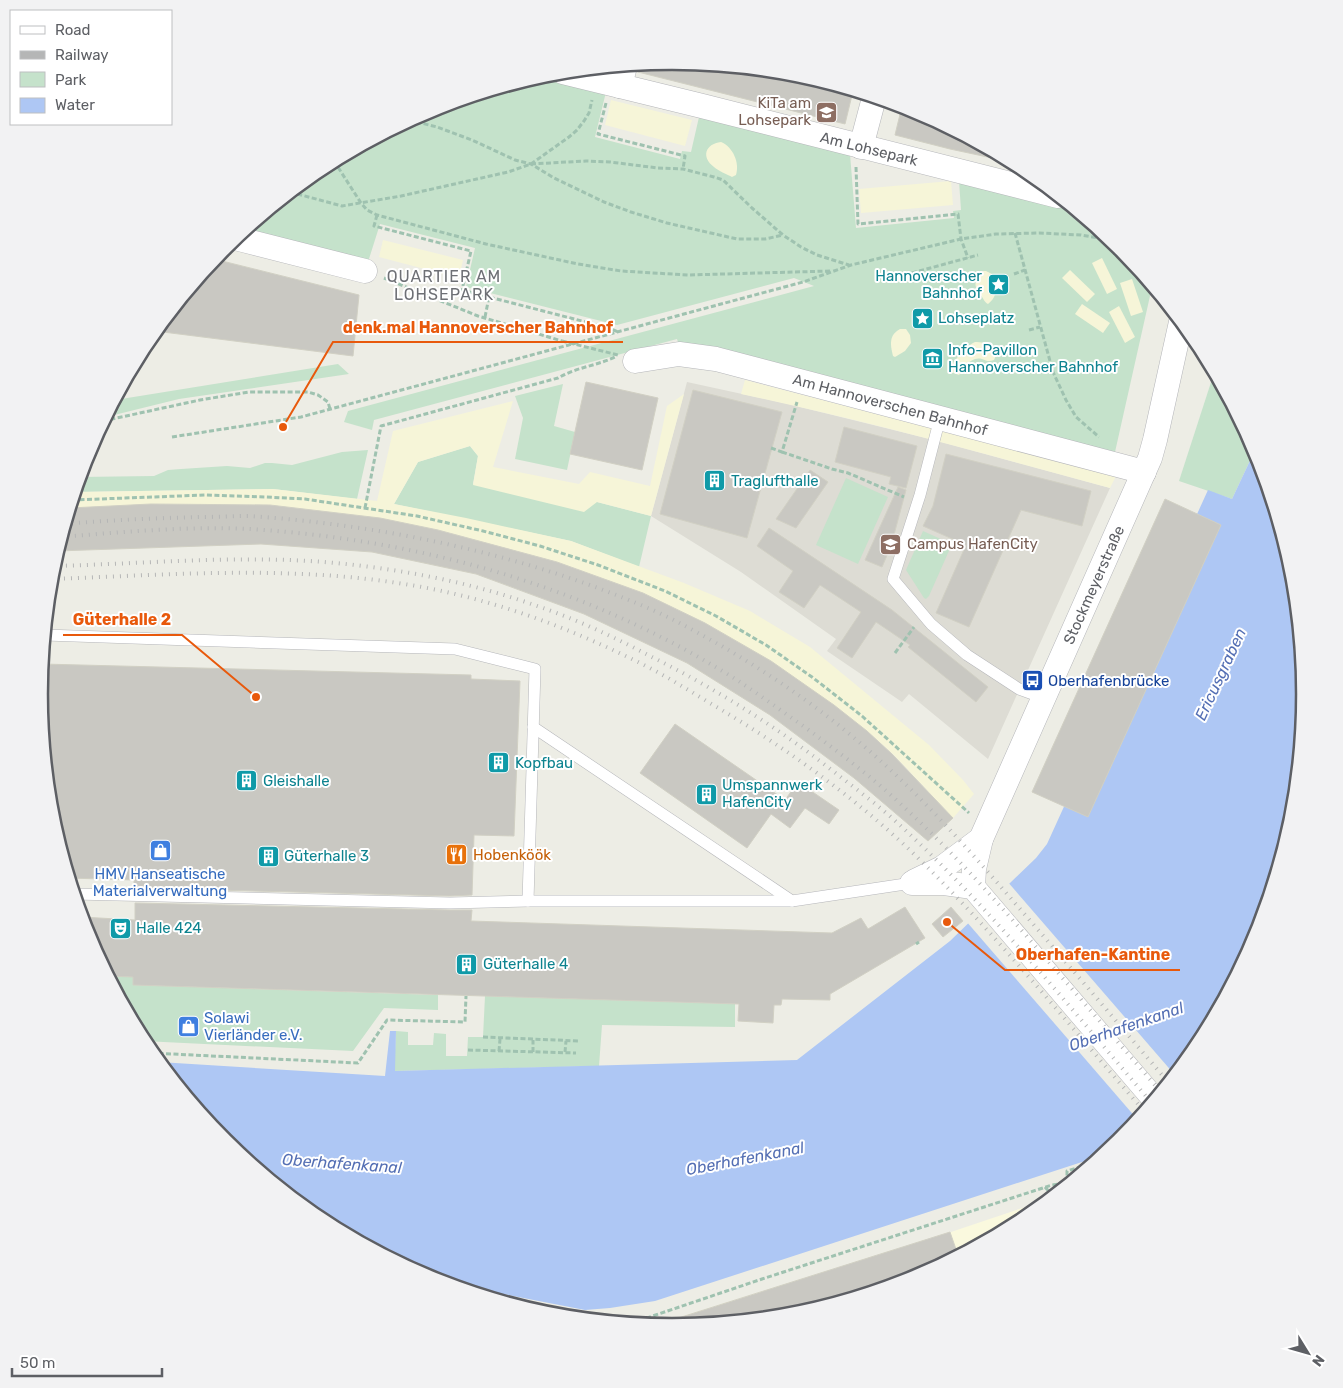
<svg xmlns="http://www.w3.org/2000/svg" width="1343" height="1388" viewBox="0 0 1343 1388" font-family="Rubik,sans-serif">
<rect width="100%" height="100%" fill="#edede5"/>
<path fill="#faf9de" d="M1049,1199L1023,1220L913,1279L795,1315L671,1327L655,1325L942,1235Z"/>
<path fill="#dddcd4" d="M687,382L784,403L934,440L1110,488L988,759L909,694L902,702L827,651L836,639L741,572L651,516Z"/>
<g fill="#c5e2cb">
<path d="M541,76L606,92L595,137L680,159L682,151L691,152L699,117L850,154L856,228L954,218L953,211L961,210L959,181L1075,211L1119,247L1152,287L1115,452L679,345L677,339L374,420L372,430L344,422L348,411L814,286L794,278L617,325L466,287L475,248L380,224L368,262L245,230L320,168L430,109Z"/>
<path d="M338,364L349,374L179,399L106,417L115,400Z"/>
<path d="M1214,373L1255,450L1232,499L1179,481Z"/>
<path d="M563,384L554,426L575,432L567,470L515,459L523,418L515,396Z"/>
<path d="M470,446L478,456L473,484L597,502L651,516L639,567L571,541L394,504L418,462Z"/>
<path d="M368,450L357,499L273,489L75,492L79,477L154,476L168,470L181,469L227,466L250,468L265,463H272L292,465L342,452Z"/>
<path d="M846,478L888,497L858,564L816,545Z"/>
<path d="M923,531L952,544L929,596L926,599L924,598L906,570Z"/>
<path d="M108,976L133,977V985L438,995V1010L384,1008L353,1051L143,1041Z"/>
<path d="M485,996L735,1004V1027L602,1025L599,1066L394,1071L396,1031L408,1032V1045H433L434,1033L446,1034V1056H467L468,1037H483Z"/>
</g>
<g fill="#f6f5d8">
<path d="M611,100L692,120L685,146L605,125Z"/>
<path d="M721,142C733,147 740,163 736,175L732,177C728,175 717,170 714,167C701,157 705,144 721,142Z"/>
<path d="M951,181L953,205L861,213L859,189Z"/>
<path d="M383,240L463,260L459,278L379,257Z"/>
<path d="M1102,258L1117,289L1107,294L1092,263Z"/>
<path d="M1070,270L1095,294L1087,302L1062,278Z"/>
<path d="M983,271H986L992,274C998,284 998,297 988,304C984,302 984,299 980,294C973,285 974,280 983,271Z"/>
<path d="M1132,279L1143,312L1131,316L1120,283Z"/>
<path d="M1082,304L1110,323L1103,333L1075,314Z"/>
<path d="M1119,306L1135,337L1125,343L1109,312Z"/>
<path d="M900,329H906L910,335L911,343L905,351L895,357L893,356C890,344 889,335 900,329Z"/>
<path d="M975,342C986,342 1002,346 994,360C988,362 987,361 982,359C970,356 965,368 959,375L951,372L949,369C953,362 967,345 975,342Z"/>
<path d="M745,380L1116,476L1110,488C988,455 865,420 741,394Z"/>
<path d="M684,394L651,516L597,502L584,512L473,485L478,456L470,446L418,462L394,504L466,518L571,541L684,583L750,611L810,647L929,745L963,780L974,794L953,818L894,755L867,731L834,705L705,623L643,593L557,562L438,530L380,518L270,505L151,504L70,508L75,492L273,489L377,501L393,431L513,401L493,467L579,484L590,472L650,486L667,406Z"/>
</g>
<path fill="#aec7f4" d="M1255,450L1292,571L1304,694L1297,768L1294,779L1296,781L1292,818L1256,936L1197,1046L1119,1142L1100,1157L1082,1162L655,1301L610,1308L585,1310L503,1294L502,1301L429,1278L320,1220L224,1141L159,1062L385,1076L390,1031H396L395,1071L797,1060L950,941L1036,858L1047,844L1208,490L1232,499Z"/>
<path fill="#edede5" d="M1007,881L1174,1074L1137,1119L966,921Z"/>
<g fill="#c9c8c2" stroke="#d1d0c4">
<path d="M672,61L795,73L853,91L845,124L638,72V65Z"/>
<path d="M902,106L914,110L998,155L997,159L950,149L895,135Z"/>
<path d="M214,259L359,295L353,356L155,331Z"/>
<path d="M586,382L658,398L642,470L570,454Z"/>
<path d="M693,390L782,412L747,538L660,514Z"/>
<path d="M844,427L917,446L906,488L889,484L891,477L835,462Z"/>
<path d="M946,454L1091,491L1082,526L1021,510L969,627L936,613L966,545L923,526L933,506Z"/>
<path d="M810,470L828,482L796,528L776,519Z"/>
<path d="M898,487L906,490L891,546L882,567L865,560Z"/>
<path d="M1165,499L1221,525L1088,817L1032,792Z"/>
<path d="M151,504L270,505L380,518L438,530L557,562L643,593L705,623L771,661L834,705L867,731L892,754L953,818L928,841L854,778L770,715L687,663L584,614L476,574L372,552L261,544L57,551L70,508Z"/>
<path d="M769,528L892,610L988,687L976,702L908,647L910,645L876,622L852,658L837,648L861,612L820,585L804,608L779,592L793,571L757,546Z"/>
<path d="M42,664L471,675V679L520,681L514,836L474,835L472,895L450,896L134,888V880L69,878L51,817L39,694Z"/>
<path d="M675,724L785,800L798,782L839,810L829,824L805,808L790,828L771,814L747,848L640,773Z"/>
<path d="M135,903L450,910H472L471,921L832,933L861,918L868,929L905,907L925,938L830,994V1000L782,999L781,1005H774L773,1023L738,1021L739,1004L133,985V977L108,976L87,936L81,917L135,920Z"/>
<path d="M951,907L963,921L943,937L932,924Z"/>
<path d="M950,1232L958,1255L913,1279L795,1315L673,1327L672,1320Z"/>
</g>
<g fill="none" stroke-linecap="round" stroke-linejoin="round">
<defs>
<g id="service">
<path d="M940,418L920,495L893,579L931,624L967,655L1019,689L1044,698"/>
<path d="M45,635L455,649L535,669L528,901"/>
<path d="M533,727L792,901"/>
<path d="M74,894L450,903L528,901H792L912,883"/>
</g>
<g id="minor">
<path d="M563,72L702,106L1058,196"/>
<path d="M620,86L625,66"/>
<path d="M861,147L874,98"/>
<path d="M235,238L365,271"/>
<path d="M635,361L679,354L716,359L1144,472"/>
<path d="M915,881L942,868L981,839"/>
<path d="M912,883H944L973,887L1154,1099"/>
<path d="M973,887L974,869L981,839L1150,458L1155,440L1181,322"/>
</g>
</defs>
<use href="#service" stroke="#b5b6ba" stroke-width="12"/>
<use href="#minor" stroke="#b5b6ba" stroke-width="25"/>
<g stroke="#9fc2b0" stroke-width="3" stroke-dasharray="5 2.5" stroke-linecap="butt">
<path d="M606,103L598,134L685,156L683,169"/>
<path d="M409,120L437,127L472,140L515,160L531,164L554,178L604,202L631,212L667,223L737,239H765L783,235"/>
<path d="M334,161L361,203L367,210L377,215L486,244L578,264L621,271L688,275L830,271"/>
<path d="M531,164L586,161L610,162L658,168L683,169L714,177L723,180L752,208L783,235L801,247L817,255L849,265"/>
<path d="M856,167L858,224L958,214L961,239L968,258"/>
<path d="M290,192L342,206L401,196L508,172L531,164L569,137L577,130L584,121L589,113L592,100"/>
<path d="M377,215L374,226L471,251L462,290L609,328L618,332"/>
<path d="M1015,233L1053,372L1066,400L1076,417L1099,437"/>
<path d="M912,273L978,255"/>
<path d="M1014,274L1025,270"/>
<path d="M384,278L478,316L562,341"/>
<path d="M485,317L489,297"/>
<path d="M1029,330L1040,327"/>
<path d="M103,421L200,400L249,392H308L318,395L328,402L330,409"/>
<path d="M172,437L301,417L803,282L851,265L961,239L996,234L1039,233L1081,235L1111,240"/>
<path d="M771,448L782,452L797,402"/>
<path d="M782,452L832,469L848,473L904,497"/>
<path d="M72,500L206,495L266,497L305,499L417,516L483,531L540,546L598,565L665,591L716,616L766,645L812,677L862,716L969,813"/>
<path d="M365,508L381,426L558,378C577,367 596,366 615,357"/>
<path d="M895,653L914,627"/>
<path d="M916,944L919,942"/>
<path d="M483,1037L579,1041"/>
<path d="M468,1050L576,1053"/>
<path d="M499,1051L500,1039"/>
<path d="M533,1052V1040"/>
<path d="M565,1052L566,1041"/>
<path d="M151,1053L358,1063L387,1020L465,1022L466,996"/>
<path d="M1067,1183V1171L1093,1163"/>
<path d="M1045,1187L1053,1196"/>
<path d="M632,1323L762,1279L1052,1185L1068,1183"/>
</g>
<use href="#service" stroke="#fff" stroke-width="11"/>
<use href="#minor" stroke="#fff" stroke-width="24"/>
<g stroke="#b5b6b6" stroke-width="4" stroke-dasharray="1 6" stroke-linecap="butt">
<path d="M65,524C111,520 157,518 202,517C218,517 233,516 248,516C283,518 318,522 353,527C457,542 559,569 655,611C679,622 702,635 725,648C778,679 828,714 874,755C925,800 970,851 1014,902C1066,962 1117,1022 1168,1082"/>
<path d="M61,537C123,532 187,526 250,529C423,540 589,587 737,680C760,695 783,712 806,728C841,754 876,780 907,810C960,859 1007,913 1054,968C1089,1009 1125,1050 1160,1091"/>
<path d="M52,566C142,564 234,555 324,562C397,568 471,582 540,607C578,620 616,638 652,657C718,690 780,729 838,775C860,792 883,809 903,828C994,912 1071,1009 1151,1102"/>
<path d="M50,579C168,575 287,565 404,584C489,597 571,628 648,667C673,680 696,695 720,709C789,750 858,800 916,856C998,936 1069,1025 1144,1111"/>
</g>
<path stroke="#9fc2b0" stroke-width="3" stroke-dasharray="5 2.5" stroke-linecap="butt" d="M562,341L618,355"/>
</g>
<defs>
<symbol id="school-square" viewBox="-11 -11 22 22"><rect x="-9" y="-9" width="18" height="18" rx="4" fill="#8d6e63" stroke="#fff"/><path d="M0-5L7-2L0 1L-7-2ZM-4 1L0 2.5L4 1V4Q0 6-4 4Z" fill="#fff"/></symbol>
<symbol id="sight-square" viewBox="-11 -11 22 22"><rect x="-9" y="-9" width="18" height="18" rx="4" fill="#0f9aa8" stroke="#fff"/><path d="M0-6L1.8-2.2L6-1.7L2.9 1.2L3.7 5.4L0 3.3L-3.7 5.4L-2.9 1.2L-6-1.7L-1.8-2.2Z" fill="#fff"/></symbol>
<symbol id="museum-square" viewBox="-11 -11 22 22"><rect x="-9" y="-9" width="18" height="18" rx="4" fill="#0f9aa8" stroke="#fff"/><path d="M0-6L6-3V-2H-6V-3ZM-5-1h2V3h-2ZM-1-1h2V3h-2ZM3-1h2V3H3ZM-6 4H6V6H-6Z" fill="#fff"/></symbol>
<symbol id="building-square" viewBox="-11 -11 22 22"><rect x="-9" y="-9" width="18" height="18" rx="4" fill="#0f9aa8" stroke="#fff"/><path d="M-4-6H4V6H1V3H-1V6H-4ZM-2.5-4.3h1.7v1.8h-1.7ZM.8-4.3h1.7v1.8H.8ZM-2.5-1h1.7V.8h-1.7ZM.8-1h1.7V.8H.8Z" fill="#fff"/></symbol>
<symbol id="bus-square" viewBox="-11 -11 22 22"><rect x="-9" y="-9" width="18" height="18" rx="4" fill="#1a4fb4" stroke="#fff"/><path d="M-5-6H5V4H4V6H2V4H-2V6H-4V4H-5ZM-3.5-4V0h7V-4ZM-3.5 1.2v1.5H-2V1.2ZM2 1.2v1.5H3.5V1.2Z" fill="#fff"/></symbol>
<symbol id="shop-square" viewBox="-11 -11 22 22"><rect x="-9" y="-9" width="18" height="18" rx="4" fill="#3f7fe0" stroke="#fff"/><path d="M-5-2.5h2.3a2.7 3.5 0 0 1 5.4 0H5L5.5 6h-11ZM-1.5-2.5h3a1.5 2.3 0 0 0-3 0Z" fill="#fff"/></symbol>
<symbol id="restaurant-square" viewBox="-11 -11 22 22"><rect x="-9" y="-9" width="18" height="18" rx="4" fill="#e8710a" stroke="#fff"/><path d="M-5-6h1v4h1v-4h1v4h1v-4h1v5L-1.5 .5V6h-2V.5L-5-1ZM5-6V6H3V1.5H1.5Q1.5-4 5-6Z" fill="#fff"/></symbol>
<symbol id="theatre-square" viewBox="-11 -11 22 22"><rect x="-9" y="-9" width="18" height="18" rx="4" fill="#0f9aa8" stroke="#fff"/><path d="M-5-5.5Q0-4 5-5.5V0Q5 5 0 6Q-5 5-5 0ZM-3.3-2.5H-1v1.5H-3.3ZM1-2.5H3.3v1.5H1ZM-2.8 1Q0 5.5 2.8 1Z" fill="#fff"/></symbol>
</defs>
<g fill-rule="evenodd">
<use href="#school-square" x="814" y="100" width="25" height="25"/>
<use href="#sight-square" x="986" y="272" width="25" height="25"/>
<use href="#sight-square" x="910" y="306" width="25" height="25"/>
<use href="#museum-square" x="920" y="346" width="25" height="25"/>
<use href="#building-square" x="702" y="468" width="25" height="25"/>
<use href="#school-square" x="878" y="532" width="25" height="25"/>
<use href="#bus-square" x="1020" y="668" width="25" height="25"/>
<use href="#building-square" x="486" y="750" width="25" height="25"/>
<use href="#building-square" x="234" y="768" width="25" height="25"/>
<use href="#building-square" x="694" y="782" width="25" height="25"/>
<use href="#shop-square" x="148" y="838" width="25" height="25"/>
<use href="#restaurant-square" x="444" y="842" width="25" height="25"/>
<use href="#building-square" x="256" y="844" width="25" height="25"/>
<use href="#theatre-square" x="108" y="916" width="25" height="25"/>
<use href="#building-square" x="454" y="952" width="25" height="25"/>
<use href="#shop-square" x="176" y="1014" width="25" height="25"/>
</g>
<g text-anchor="middle" stroke-width="4" stroke-linejoin="round" paint-order="stroke">
<g font-size="15" fill="#785e54" stroke="#fff" text-anchor="end">
<text x="811" y="108">KiTa am<tspan x="811" dy="17">Lohsepark</tspan></text>
<text x="907" y="549" text-anchor="start">Campus HafenCity</text>
</g>
<g font-size="15" fill="#5d5f64" stroke="#fff">
<text transform="translate(869 149) rotate(14)" y="5">Am Lohsepark</text>
<text transform="translate(890 405) rotate(15)" y="5">Am Hannoverschen Bahnhof</text>
<text transform="translate(1094 585) rotate(-66)" y="5">Stockmeyerstraße</text>
</g>
<g font-size="15" fill="#0d838f" stroke="#fff" text-anchor="start">
<text x="982" y="281" text-anchor="end">Hannoverscher<tspan x="982" dy="17">Bahnhof</tspan></text>
<text x="938" y="323">Lohseplatz</text>
<text x="948" y="355">Info-Pavillon<tspan x="948" dy="17">Hannoverscher Bahnhof</tspan></text>
<text x="731" y="486">Traglufthalle</text>
<text x="515" y="768">Kopfbau</text>
<text x="263" y="786">Gleishalle</text>
<text x="722" y="790">Umspannwerk<tspan x="722" dy="17">HafenCity</tspan></text>
<text x="284" y="861">Güterhalle 3</text>
<text x="136" y="933">Halle 424</text>
<text x="483" y="969">Güterhalle 4</text>
</g>
<g font-size="15" fill="#164399" stroke="#fff" text-anchor="start">
<text x="1048" y="686">Oberhafenbrücke</text>
</g>
<g font-size="15" fill="#c56008" stroke="#fff" text-anchor="start">
<text x="473" y="860">Hobenköök</text>
</g>
<g font-size="15" fill="#366cbe" stroke="#fff">
<text x="160" y="879">HMV Hanseatische<tspan x="160" dy="17">Materialverwaltung</tspan></text>
<text x="204" y="1023" text-anchor="start">Solawi<tspan x="204" dy="17">Vierländer e.V.</tspan></text>
</g>
<g font-size="16" letter-spacing="1" fill="#6e7075" stroke="#fff">
<text x="444" y="282">QUARTIER AM<tspan x="444" dy="18">LOHSEPARK</tspan></text>
</g>
<g font-size="16" font-style="italic" fill="#546fb4" stroke="#fff">
<text transform="translate(1220 674) rotate(-65)" y="6">Ericusgraben</text>
<text transform="translate(1126 1026) rotate(-19)" y="6">Oberhafenkanal</text>
<text transform="translate(745 1158) rotate(-11)" y="6">Oberhafenkanal</text>
<text transform="translate(342 1163) rotate(4)" y="6">Oberhafenkanal</text>
</g>
</g>
<path d="M0 0H1343V1388H0ZM48 694a624 624 0 1 1 1248 0a624 624 0 1 1-1248 0Z" fill="#f2f2f3" fill-rule="evenodd"/>
<path fill="none" stroke="#5d5f64" stroke-width="2.5" d="M48 694a624 624 0 1 1 1248 0a624 624 0 1 1-1248 0Z"/>
<path fill="none" stroke="#e8590c" stroke-width="2" d="M283 427L333 342H623M256 697L182 635H63M947 922L1005 970H1180"/>
<g fill="#e8590c" stroke="#fff" stroke-width="2">
<circle cx="283" cy="427" r="5"/>
<circle cx="256" cy="697" r="5"/>
<circle cx="947" cy="922" r="5"/>
</g>
<g font-size="16" text-anchor="middle" font-weight="bold" fill="#e8590c" stroke="#fff" stroke-width="4" stroke-linejoin="round" paint-order="stroke">
<text x="478" y="333">denk.mal Hannoverscher Bahnhof</text>
<text x="122" y="625">Güterhalle 2</text>
<text x="1093" y="960">Oberhafen-Kantine</text>
</g>
<rect x="10" y="10" width="162" height="115" fill="#ffffff" stroke="#bebfc1"/>
<rect x="20" y="26" width="25" height="8" fill="#ffffff" stroke="#bebfc1"/>
<text x="55" y="35" font-size="15" fill="#5d5f64">Road</text>
<rect x="20" y="51" width="25" height="8" fill="#b5b6b6" stroke="#bebfc1"/>
<text x="55" y="60" font-size="15" fill="#5d5f64">Railway</text>
<rect x="20" y="72" width="25" height="15" fill="#c5e2cb" stroke="#bebfc1"/>
<text x="55" y="85" font-size="15" fill="#5d5f64">Park</text>
<rect x="20" y="98" width="25" height="15" fill="#aec7f4" stroke="#bebfc1"/>
<text x="55" y="110" font-size="15" fill="#5d5f64">Water</text>
<g transform="translate(1308 1353) rotate(127)" stroke="#ffffff" stroke-width="4" paint-order="stroke">
<path d="M0-4L9 19L0 12L-9 19Z" fill="#5d5f64"/>
<text y="-8" font-size="14" font-weight="bold" text-anchor="middle" fill="#5d5f64">N</text>
</g>
<path d="M12 1368v8h150v-8" fill="none" stroke="#5d5f64" stroke-width="2.5"/>
<text x="20" y="1368" font-size="15" fill="#5d5f64" stroke="#ffffff" stroke-width="4" paint-order="stroke">50 m</text>
</svg>
